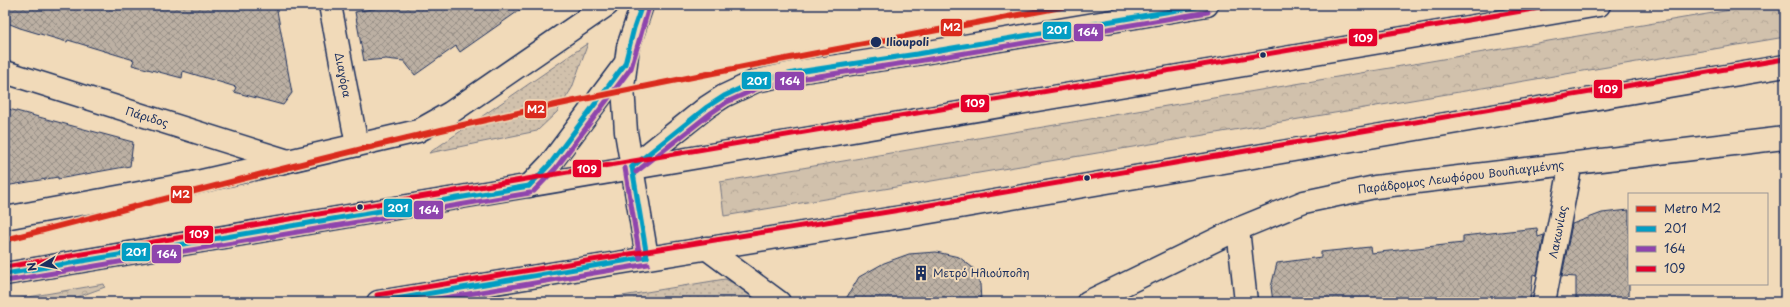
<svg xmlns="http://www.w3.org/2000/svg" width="1790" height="307" viewBox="0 0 1790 307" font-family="'Playpen Sans',sans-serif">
<defs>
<pattern id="grass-dots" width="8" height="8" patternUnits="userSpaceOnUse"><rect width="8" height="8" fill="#d1c1ac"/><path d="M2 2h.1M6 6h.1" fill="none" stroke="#b3a696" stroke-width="1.8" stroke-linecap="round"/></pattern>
<pattern id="forest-crowns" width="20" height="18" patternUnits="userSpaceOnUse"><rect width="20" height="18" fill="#d1c1ac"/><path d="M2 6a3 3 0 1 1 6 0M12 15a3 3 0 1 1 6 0" fill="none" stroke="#b3a696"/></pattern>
<pattern id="building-cross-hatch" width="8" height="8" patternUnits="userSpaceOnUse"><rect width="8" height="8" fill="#bcb0a3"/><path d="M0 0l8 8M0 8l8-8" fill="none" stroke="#989088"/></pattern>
</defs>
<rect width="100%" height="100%" fill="#f1dab9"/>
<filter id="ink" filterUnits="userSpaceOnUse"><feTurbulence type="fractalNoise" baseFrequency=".025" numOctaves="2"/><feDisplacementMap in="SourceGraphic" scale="8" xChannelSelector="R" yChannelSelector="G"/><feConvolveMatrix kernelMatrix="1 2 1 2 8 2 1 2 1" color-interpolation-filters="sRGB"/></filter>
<g filter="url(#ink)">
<g fill="url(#grass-dots)" stroke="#767885">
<path d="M588,43L572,88L557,112L537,131L429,153Z"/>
<path d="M725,279L752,291L765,302H586Z"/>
</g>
<g fill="url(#forest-crowns)" stroke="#767885">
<path d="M1760,5H1785V37L724,216L720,182Z"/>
<path d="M104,284L105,287L64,302H5V301Z"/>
</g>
<g fill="url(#building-cross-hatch)" stroke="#1b2f5e">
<path d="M5,5H276L292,93L283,105L234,92L236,87L183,71L182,78L132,65L134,60L68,40L67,42L20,28L5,22Z"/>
<path d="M394,5H527L460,52L456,46L415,75L404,61L386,59L364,61L355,12Z"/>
<path d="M5,108L133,142L130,166L58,179V177L5,186Z"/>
<path d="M1629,210V302H1576V277L1562,276L1572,224L1602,213Z"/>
<path d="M1537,228L1538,237L1544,235L1537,275L1533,274L1530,302H1273L1271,287L1277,263L1321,257V252L1370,247L1371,253L1463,243V236Z"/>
<path d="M936,252L959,257L973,268L980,284L981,302H844L859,277L884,263L909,254Z"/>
</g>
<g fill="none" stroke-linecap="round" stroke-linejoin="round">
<defs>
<g id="minor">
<path d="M330,5L357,145"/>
<path d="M5,72L288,161"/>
<path d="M1238,229L1246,302"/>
<path d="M1544,302L1571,163"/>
</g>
<g id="tertiary">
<path d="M642,5L628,47L623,87L626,132L647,257"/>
<path d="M632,167L707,107L724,96L756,81L798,72L917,54L1207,5"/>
<path d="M5,218L193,183L418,131L450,113L607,5"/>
<path d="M1088,302L1238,229L1304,202L1375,187L1785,138"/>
</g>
<g id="primary">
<path d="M529,186L550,164L625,64"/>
<path d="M706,248L779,302"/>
<path d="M5,274L1599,5"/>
<path d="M378,302L907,216L1785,66"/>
</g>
</defs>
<use href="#minor" stroke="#1b2f5e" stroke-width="25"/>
<use href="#tertiary" stroke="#1b2f5e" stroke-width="25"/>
<use href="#primary" stroke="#1b2f5e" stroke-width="25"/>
<use href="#minor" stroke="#f1dab9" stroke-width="22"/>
<use href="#tertiary" stroke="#f1dab9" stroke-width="22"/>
<use href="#primary" stroke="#f1dab9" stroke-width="22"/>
<defs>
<g id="bus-1">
<path d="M632,167L707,107L724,96L756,81L798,72L917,54L1207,5"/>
<path d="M632,167L647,257"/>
<path d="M529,186L550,164L625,64L634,28L642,5"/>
<path d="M5,274L529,186"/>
<path d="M378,302L647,257"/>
</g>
<g id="bus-2">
<path d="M625,168L640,258"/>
<path d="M636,172L711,113L727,102L758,88L799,79L918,61L1208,12"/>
<path d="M534,191L556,168L631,68L649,7"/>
<path d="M6,281L530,193"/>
<path d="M420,302L648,264"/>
</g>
<g id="bus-3">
<path d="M5,267L1557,5"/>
<path d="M377,295L906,209L1784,59"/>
</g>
</defs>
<use href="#bus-1" stroke="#f1dab9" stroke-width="8"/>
<use href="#bus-2" stroke="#f1dab9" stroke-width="8"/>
<use href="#bus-3" stroke="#f1dab9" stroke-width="8"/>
<use href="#bus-1" stroke="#039dc3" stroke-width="5"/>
<use href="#bus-2" stroke="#8e44ad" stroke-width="5"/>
<use href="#bus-3" stroke="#e4002b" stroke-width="5"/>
<defs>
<path id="metro-1" d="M5,240C158,201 310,160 463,125C665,80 869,43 1072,5"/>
</defs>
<use href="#metro-1" stroke="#f1dab9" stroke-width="9"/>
<use href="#metro-1" stroke="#da291c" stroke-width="6"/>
</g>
</g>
<defs>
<symbol id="building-bare" viewBox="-9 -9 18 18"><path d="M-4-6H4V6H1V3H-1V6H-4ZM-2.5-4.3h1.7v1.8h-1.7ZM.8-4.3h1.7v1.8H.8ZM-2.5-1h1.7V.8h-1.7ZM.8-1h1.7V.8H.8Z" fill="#1b2f5e" stroke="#f1dab9" stroke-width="2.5" paint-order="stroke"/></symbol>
</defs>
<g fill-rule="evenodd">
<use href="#building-bare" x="910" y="262" width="22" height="22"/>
</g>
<g fill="#1b2f5e" stroke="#f1dab9" stroke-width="1.5">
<circle cx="876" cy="42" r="6"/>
<circle cx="1263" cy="55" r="3.5"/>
<circle cx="1087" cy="178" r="3.5"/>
<circle cx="360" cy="207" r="3.5"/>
</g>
<g text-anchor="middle" stroke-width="4" stroke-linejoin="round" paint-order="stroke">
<g font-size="11" font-weight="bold" fill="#1b2f5e" stroke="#f1dab9" text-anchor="start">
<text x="886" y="46">Ilioupoli</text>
</g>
<g font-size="11" fill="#1b2f5e" stroke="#f1dab9">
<text transform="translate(343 75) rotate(79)" y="4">Διαγόρα</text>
<text transform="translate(147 117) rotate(17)" y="4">Πάριδος</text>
<text transform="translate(1461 177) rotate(-7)" y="4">Παράδρομος Λεωφόρου Βουλιαγμένης</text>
<text transform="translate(1558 232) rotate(-79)" y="4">Λακωνίας</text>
</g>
<g font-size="11" fill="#1b2f5e" stroke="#f1dab9" text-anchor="start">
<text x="933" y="277">Μετρό Ηλιούπολη</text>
</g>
</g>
<g stroke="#f1dab9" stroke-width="1.5">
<rect x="940" y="18" width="23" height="19" rx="4" fill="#da291c"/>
<rect x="1042" y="21" width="30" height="19" rx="4" fill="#039dc3"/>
<rect x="1073" y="23" width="31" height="19" rx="4" fill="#8e44ad"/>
<rect x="1348" y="28" width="30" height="19" rx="4" fill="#e4002b"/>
<rect x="741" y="71" width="31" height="19" rx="4" fill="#039dc3"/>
<rect x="774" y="71" width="31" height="20" rx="4" fill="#8e44ad"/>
<rect x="1593" y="79" width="30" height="20" rx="4" fill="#e4002b"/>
<rect x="960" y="94" width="30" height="19" rx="4" fill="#e4002b"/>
<rect x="524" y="100" width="23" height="19" rx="4" fill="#da291c"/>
<rect x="572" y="159" width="30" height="19" rx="4" fill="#e4002b"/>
<rect x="170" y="185" width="23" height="19" rx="4" fill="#da291c"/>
<rect x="383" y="198" width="30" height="20" rx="4" fill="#039dc3"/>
<rect x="413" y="200" width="31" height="20" rx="4" fill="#8e44ad"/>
<rect x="184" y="225" width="30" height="19" rx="4" fill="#e4002b"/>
<rect x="121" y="242" width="30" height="20" rx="4" fill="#039dc3"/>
<rect x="151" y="244" width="31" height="20" rx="4" fill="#8e44ad"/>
</g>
<g font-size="11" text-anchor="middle" font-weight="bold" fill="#fff">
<text x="952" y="31">Μ2</text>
<text x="1057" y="34">201</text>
<text x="1088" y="36">164</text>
<text x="1363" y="42">109</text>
<text x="757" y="85">201</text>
<text x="790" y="85">164</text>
<text x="1608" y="93">109</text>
<text x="975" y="107">109</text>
<text x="536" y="113">Μ2</text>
<text x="587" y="173">109</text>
<text x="181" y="198">Μ2</text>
<text x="398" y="212">201</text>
<text x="429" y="214">164</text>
<text x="199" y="238">109</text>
<text x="136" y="256">201</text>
<text x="167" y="258">164</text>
</g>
<rect width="1790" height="307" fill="none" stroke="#f1dab9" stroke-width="20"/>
<rect x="10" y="10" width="1770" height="287" fill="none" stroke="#1b2f5e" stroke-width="1.5" filter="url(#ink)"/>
<rect x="1628" y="193" width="140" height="92" fill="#f1dab9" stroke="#9b9695"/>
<rect x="1636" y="206" width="20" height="6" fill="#da291c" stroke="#9b9695"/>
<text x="1664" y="213" font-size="12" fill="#1b2f5e">Metro Μ2</text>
<rect x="1636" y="226" width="20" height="6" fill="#039dc3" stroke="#9b9695"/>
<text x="1664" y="233" font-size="12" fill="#1b2f5e">201</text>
<rect x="1636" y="246" width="20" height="6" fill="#8e44ad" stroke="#9b9695"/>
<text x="1664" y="253" font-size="12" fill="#1b2f5e">164</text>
<rect x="1636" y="266" width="20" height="6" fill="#e4002b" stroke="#9b9695"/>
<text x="1664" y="273" font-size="12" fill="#1b2f5e">109</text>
<g transform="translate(42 265) rotate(260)" stroke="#f1dab9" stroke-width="3" paint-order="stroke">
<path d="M0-3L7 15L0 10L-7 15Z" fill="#1b2f5e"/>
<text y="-6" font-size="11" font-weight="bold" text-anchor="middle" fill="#1b2f5e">N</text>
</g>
</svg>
